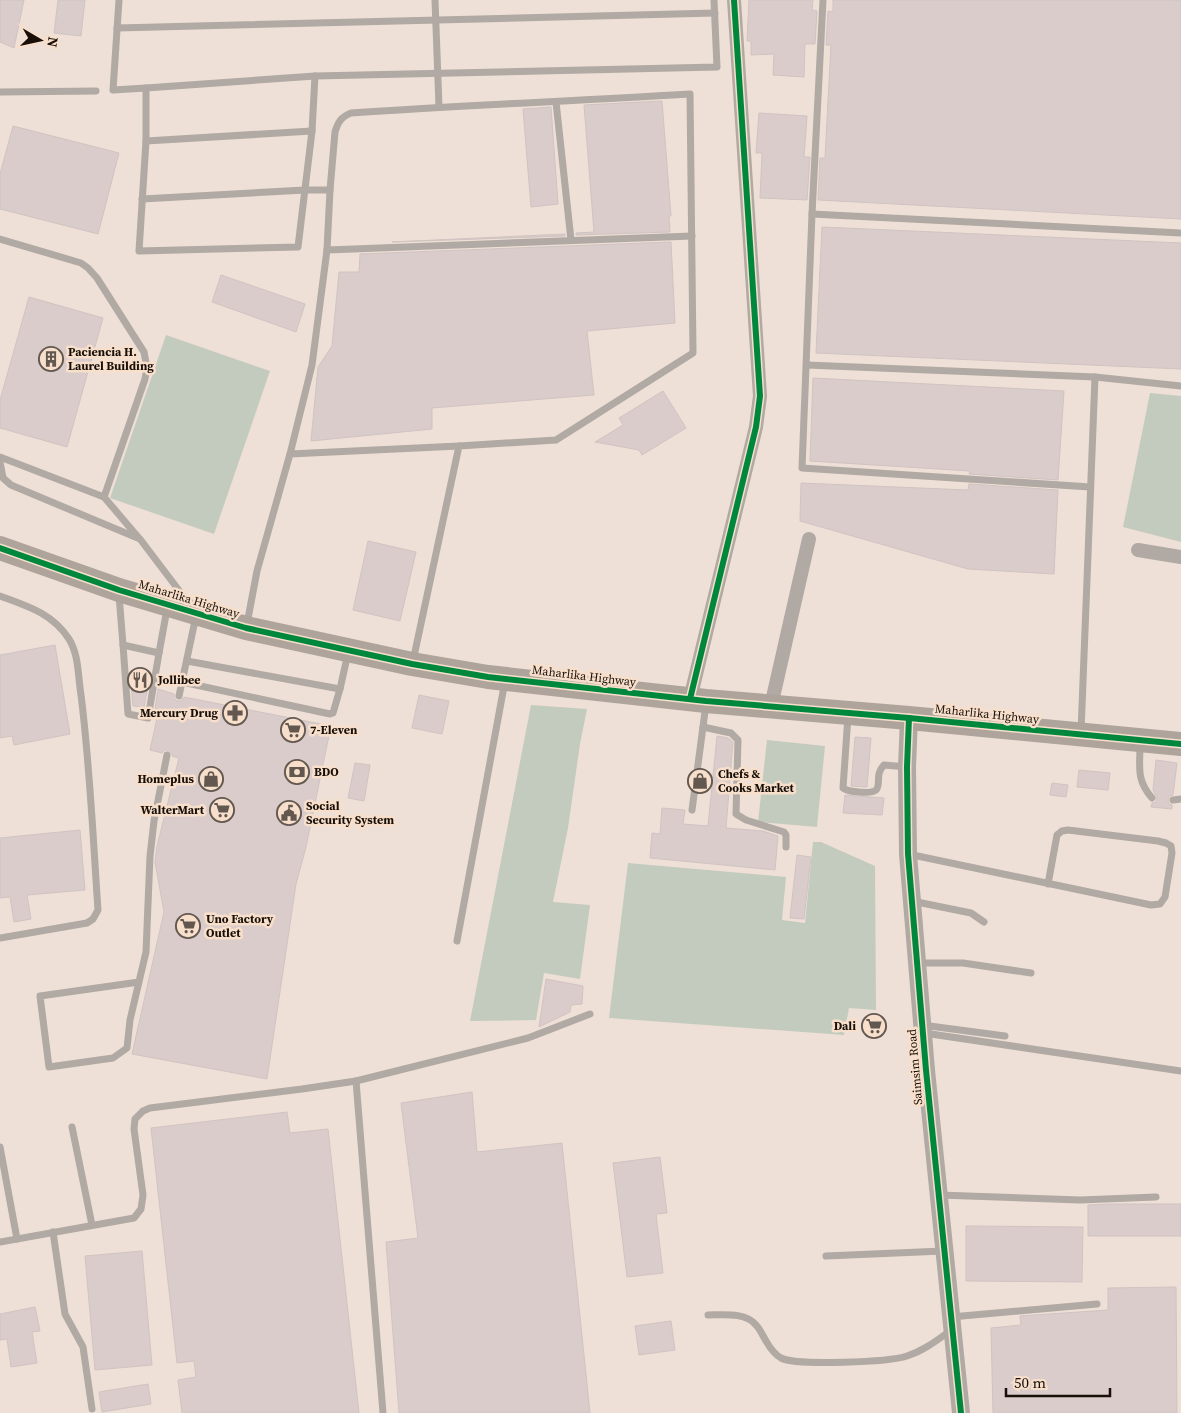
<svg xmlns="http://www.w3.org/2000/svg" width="1181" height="1413" viewBox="0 0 1181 1413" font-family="'Source Serif 4',serif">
<rect width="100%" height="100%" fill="#eee0d6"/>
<g fill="#c3cbbe">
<path d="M166,335L270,371L214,534L110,498Z"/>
<path d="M1150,393L1181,396V542L1123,527Z"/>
<path d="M531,705L587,709L580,744L568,828L553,902L590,905L580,979L544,973L536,1020L470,1021Z"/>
<path d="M767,740L825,746L817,827L758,822Z"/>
<path d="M813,842H821L875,866L876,1010L849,1008L844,1035L609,1018L628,863L786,877L782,920L805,923Z"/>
</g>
<g fill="#d9ccca" stroke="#d0c3c1">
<path d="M0,0H24L14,48L0,42Z"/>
<path d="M58,0H85L81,36L54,33Z"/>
<path d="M749,0H813L812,10L817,11L815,44H805L804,77L773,75L774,54L751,55V41H747Z"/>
<path d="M833,0H1181V219L818,200L820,158H825L831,45H826L828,11L833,12Z"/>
<path d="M662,101L671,216H669L670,232L576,235V233L594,232L584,105Z"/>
<path d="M551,107L558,204L531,207L523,109Z"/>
<path d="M759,113L807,116L804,157H810L807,200L760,198L762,153H756Z"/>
<path d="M13,126L119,153L98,234L0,209V174Z"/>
<path d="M822,227L1181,243V369L816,353Z"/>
<path d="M565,234V236L392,242Z"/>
<path d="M671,242L675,323L587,331L594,395L432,408V429L311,441L318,367L332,346L339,272H359L360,254Z"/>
<path d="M221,275L305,304L296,332L212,302Z"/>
<path d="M29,297L103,318L67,447L0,428V400Z"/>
<path d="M813,378L1064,391L1058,480L969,474L970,471L810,461Z"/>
<path d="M663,391L686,428L642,455L639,450L595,442L623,425L619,418Z"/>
<path d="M801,483L968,490L969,484L1058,490L1054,574L968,569L800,521Z"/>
<path d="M368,541L416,552L400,621L353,610Z"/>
<path d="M55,645L70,734L14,745L12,736L0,738V655Z"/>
<path d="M130,672L150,676L144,707L133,706Z"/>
<path d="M158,689L174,694V698L177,701H181L184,697L331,726L306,847L296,884L267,1079L132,1054L164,912L155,862L157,846L179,758L172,756V753L168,750H165L162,753L150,750L159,709H155Z"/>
<path d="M419,695L449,701L442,734L412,728Z"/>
<path d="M717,736L728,738L733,742L726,828L763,831L778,836L775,870L650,858L652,833L660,834L662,808L685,810L683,824L708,826Z"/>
<path d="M855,737L871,738L867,787L851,786Z"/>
<path d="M1156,760L1177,763L1173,795L1169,796L1168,800L1169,804L1172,805V809L1151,807L1152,803L1156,802L1157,798L1153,790Z"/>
<path d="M355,763L370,765L364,801L348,798Z"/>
<path d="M1079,770L1110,773L1108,790L1077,787Z"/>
<path d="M1052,783L1068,785L1066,797L1050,795Z"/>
<path d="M845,795L884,798L882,815L843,813Z"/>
<path d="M80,830L85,890L27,895L31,919L14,922L10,897L0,898V838Z"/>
<path d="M797,855L811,857L804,919L790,918Z"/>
<path d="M546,979L583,986L582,1004L571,1005L570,1012L539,1027Z"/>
<path d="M472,1092L477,1152L562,1143L590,1413H399L386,1242L418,1238L401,1103Z"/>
<path d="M287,1112L290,1133L328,1129L359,1413H182L178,1380L196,1377L194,1361L177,1363L151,1128Z"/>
<path d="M660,1157L667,1213L656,1214L663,1273L627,1277L613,1163Z"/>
<path d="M1110,1204H1181V1236H1088V1205Z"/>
<path d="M966,1226L1083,1227L1082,1282L966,1281Z"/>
<path d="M142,1251L152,1365L95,1370L85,1256Z"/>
<path d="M1176,1287L1177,1413H993L991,1328L1021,1325L1020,1316L1108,1310V1288Z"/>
<path d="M35,1307L40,1331L32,1332L37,1363L11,1367L7,1339L0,1340V1314Z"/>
<path d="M671,1321L675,1350L639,1355L635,1326Z"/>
<path d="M148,1384L151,1404L102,1412L99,1392Z"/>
</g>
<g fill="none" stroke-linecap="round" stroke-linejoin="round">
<g stroke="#b1a9a3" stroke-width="7">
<path d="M119,0L113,90L146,88V141L312,131"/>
<path d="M435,0L439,107"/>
<path d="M823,0L812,214L802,468L1090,487"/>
<path d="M117,28L715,13"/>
<path d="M146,88L315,76L717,67L714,0"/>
<path d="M0,92L96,91"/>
<path d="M556,102L571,240"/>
<path d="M146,141L139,251L298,247L312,131L315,76"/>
<path d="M142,199L305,190H330"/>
<path d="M812,214L1181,233"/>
<path d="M0,239L81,263L88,268L97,278L144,352L147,368L145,379L104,497"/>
<path d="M327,250L692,236"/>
<path d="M807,365L1095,377L1181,386"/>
<path d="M290,454L312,365L327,250L330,190L335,132C338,122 341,117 351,113C464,105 577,101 690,94L693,353L556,440L459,446L413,661"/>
<path d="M0,457L104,497L138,537"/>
<path d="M0,462L3,478L11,485L140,539L190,605"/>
<path d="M119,595L123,645L159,653L167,609"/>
<path d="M0,596C27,606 52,613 69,639C79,655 78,677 81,695C90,766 93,838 98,910L93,919L87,923L0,938"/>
<path d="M247,624L257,571L290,454L459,446"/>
<path d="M123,645L128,714L148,718L159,653"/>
<path d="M187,661L340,689L348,653"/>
<path d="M182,682L330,714L333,713L340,689"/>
<path d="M179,696L196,616"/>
<path d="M848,716L843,788C848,792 853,791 859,792C891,795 870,779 884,765L907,767"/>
<path d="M703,727L731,733L738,740L736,814L746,820L784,832L786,835V847"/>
<path d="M1081,732L1095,377"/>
<path d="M1140,745C1140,767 1136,780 1152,798"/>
<path d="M1173,800L1181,799"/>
<path d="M692,810L706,704"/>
<path d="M908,854L1151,905L1160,904L1165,897L1172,853L1171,846L1166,843L1158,841L1068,830L1062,831L1057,835L1048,884"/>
<path d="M912,901L971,913L984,922"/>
<path d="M457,941L505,681"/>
<path d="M918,963H963L1031,973"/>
<path d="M139,982L40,996L49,1067L113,1058L127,1048L130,1020L146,952L150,856L154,821L167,755"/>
<path d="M922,1025L1005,1036"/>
<path d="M924,1033L1181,1071"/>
<path d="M356,1081L383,1413"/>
<path d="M72,1127L92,1225"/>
<path d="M0,1147L17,1239"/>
<path d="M939,1195L1080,1200L1156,1197"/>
<path d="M53,1232L65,1314L83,1347L92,1409"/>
<path d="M0,1242L134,1218L141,1209L143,1195L134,1129L135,1119L143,1111L150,1108L302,1089L356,1081L528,1038L590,1014"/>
<path d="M826,1256L943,1251"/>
<path d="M708,1315C723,1315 746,1312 756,1325C760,1329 763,1336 766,1341C770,1348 774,1354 781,1358C797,1366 889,1362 907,1356C923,1351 936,1341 950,1331"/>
<path d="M951,1317L1097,1304"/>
</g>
<g stroke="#b1a9a3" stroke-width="14">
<path d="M1138,550L1181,557"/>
<path d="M690,699L756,427L760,396L734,0"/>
<path d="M771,706L809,539"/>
</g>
<path stroke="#b1a9a3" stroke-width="18" d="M909,718L907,767L908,854L926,1070L961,1413"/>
<path stroke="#aea49c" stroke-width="24" d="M0,548L119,590L246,628L412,664L488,677L706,701L909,718L1181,744"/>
<defs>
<g id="cycleway">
<path d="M0,548L119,590L246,628L412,664L488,677L706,701L909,718L1181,744"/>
<path d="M690,699L756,427L760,396L734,0"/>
<path d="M909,718L907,767L908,854L926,1070L961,1413"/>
</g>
</defs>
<use href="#cycleway" stroke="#f8dfcb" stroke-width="9"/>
<use href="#cycleway" stroke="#00873e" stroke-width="6"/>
</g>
<defs>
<symbol id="building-ring" viewBox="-11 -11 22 22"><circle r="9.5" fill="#f8dfcb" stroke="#625850" stroke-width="1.5"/><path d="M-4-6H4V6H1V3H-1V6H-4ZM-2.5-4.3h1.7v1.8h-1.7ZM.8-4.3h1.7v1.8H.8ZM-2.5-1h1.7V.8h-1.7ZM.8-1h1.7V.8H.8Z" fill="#625850"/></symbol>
<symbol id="restaurant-ring" viewBox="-11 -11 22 22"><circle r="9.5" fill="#f8dfcb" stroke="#625850" stroke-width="1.5"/><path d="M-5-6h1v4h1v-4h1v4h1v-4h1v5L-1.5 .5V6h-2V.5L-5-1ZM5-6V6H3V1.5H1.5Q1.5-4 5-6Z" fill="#625850"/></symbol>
<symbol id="pharmacy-ring" viewBox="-11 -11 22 22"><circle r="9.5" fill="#f8dfcb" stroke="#625850" stroke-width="1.5"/><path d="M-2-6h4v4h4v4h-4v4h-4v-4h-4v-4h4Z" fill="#625850"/></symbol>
<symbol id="supermarket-ring" viewBox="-11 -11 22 22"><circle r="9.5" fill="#f8dfcb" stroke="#625850" stroke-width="1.5"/><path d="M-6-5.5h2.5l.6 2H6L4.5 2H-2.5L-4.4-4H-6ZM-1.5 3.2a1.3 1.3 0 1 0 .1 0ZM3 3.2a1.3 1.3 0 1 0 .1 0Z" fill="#625850"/></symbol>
<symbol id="bank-ring" viewBox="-11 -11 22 22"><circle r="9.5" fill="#f8dfcb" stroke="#625850" stroke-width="1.5"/><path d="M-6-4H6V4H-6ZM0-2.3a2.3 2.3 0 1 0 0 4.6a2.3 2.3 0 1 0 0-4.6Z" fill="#625850"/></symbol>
<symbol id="shop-ring" viewBox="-11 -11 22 22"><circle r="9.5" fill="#f8dfcb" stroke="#625850" stroke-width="1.5"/><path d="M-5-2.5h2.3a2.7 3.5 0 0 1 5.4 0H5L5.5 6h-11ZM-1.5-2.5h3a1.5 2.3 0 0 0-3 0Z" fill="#625850"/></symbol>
<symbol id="civic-ring" viewBox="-11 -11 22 22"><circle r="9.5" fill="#f8dfcb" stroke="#625850" stroke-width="1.5"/><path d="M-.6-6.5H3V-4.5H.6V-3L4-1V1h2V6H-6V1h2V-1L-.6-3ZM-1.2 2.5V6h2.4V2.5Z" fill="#625850"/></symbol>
</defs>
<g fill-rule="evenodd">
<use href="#building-ring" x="37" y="345" width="28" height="28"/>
<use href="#restaurant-ring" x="126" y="666" width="28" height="28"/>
<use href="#pharmacy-ring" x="221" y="699" width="28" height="28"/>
<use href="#supermarket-ring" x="279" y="716" width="28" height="28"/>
<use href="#bank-ring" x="283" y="758" width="28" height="28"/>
<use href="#shop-ring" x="197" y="765" width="28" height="28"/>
<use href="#shop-ring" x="686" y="767" width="28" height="28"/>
<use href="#supermarket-ring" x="208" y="796" width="28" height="28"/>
<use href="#civic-ring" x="275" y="799" width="28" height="28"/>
<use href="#supermarket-ring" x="174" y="912" width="28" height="28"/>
<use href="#supermarket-ring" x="860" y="1012" width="28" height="28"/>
</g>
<g text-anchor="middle" stroke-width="5" stroke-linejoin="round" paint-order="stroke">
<g font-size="12" font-weight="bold" fill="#170f08" stroke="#f8dfcb" text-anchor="start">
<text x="68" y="356">Paciencia H.<tspan x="68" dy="14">Laurel Building</tspan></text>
<text x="158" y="684">Jollibee</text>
<text x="218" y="717" text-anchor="end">Mercury Drug</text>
<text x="310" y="734">7-Eleven</text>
<text x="314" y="776">BDO</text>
<text x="718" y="778">Chefs &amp;<tspan x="718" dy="14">Cooks Market</tspan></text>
<text x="194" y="783" text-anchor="end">Homeplus</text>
<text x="306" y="810">Social<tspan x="306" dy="14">Security System</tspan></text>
<text x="204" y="814" text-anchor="end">WalterMart</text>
<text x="206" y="923">Uno Factory<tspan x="206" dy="14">Outlet</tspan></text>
<text x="856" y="1030" text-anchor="end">Dali</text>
</g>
<g font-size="12" fill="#170f08" stroke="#f8dfcb">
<text transform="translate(189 599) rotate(17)" y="4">Maharlika Highway</text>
<text transform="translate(584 676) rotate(7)" y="4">Maharlika Highway</text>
<text transform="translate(987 714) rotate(6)" y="4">Maharlika Highway</text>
<text transform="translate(915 1067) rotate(-95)" y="4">Saimsim Road</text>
</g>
</g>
<g transform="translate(40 40) rotate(99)" stroke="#f8dfcb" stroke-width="4" paint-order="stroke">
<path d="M0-4L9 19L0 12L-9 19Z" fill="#170f08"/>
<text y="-8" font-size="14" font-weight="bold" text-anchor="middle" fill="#170f08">N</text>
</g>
<path d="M1006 1388v8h104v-8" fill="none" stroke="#170f08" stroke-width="2.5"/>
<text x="1014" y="1388" font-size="15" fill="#170f08" stroke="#f8dfcb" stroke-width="4" paint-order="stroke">50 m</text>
</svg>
